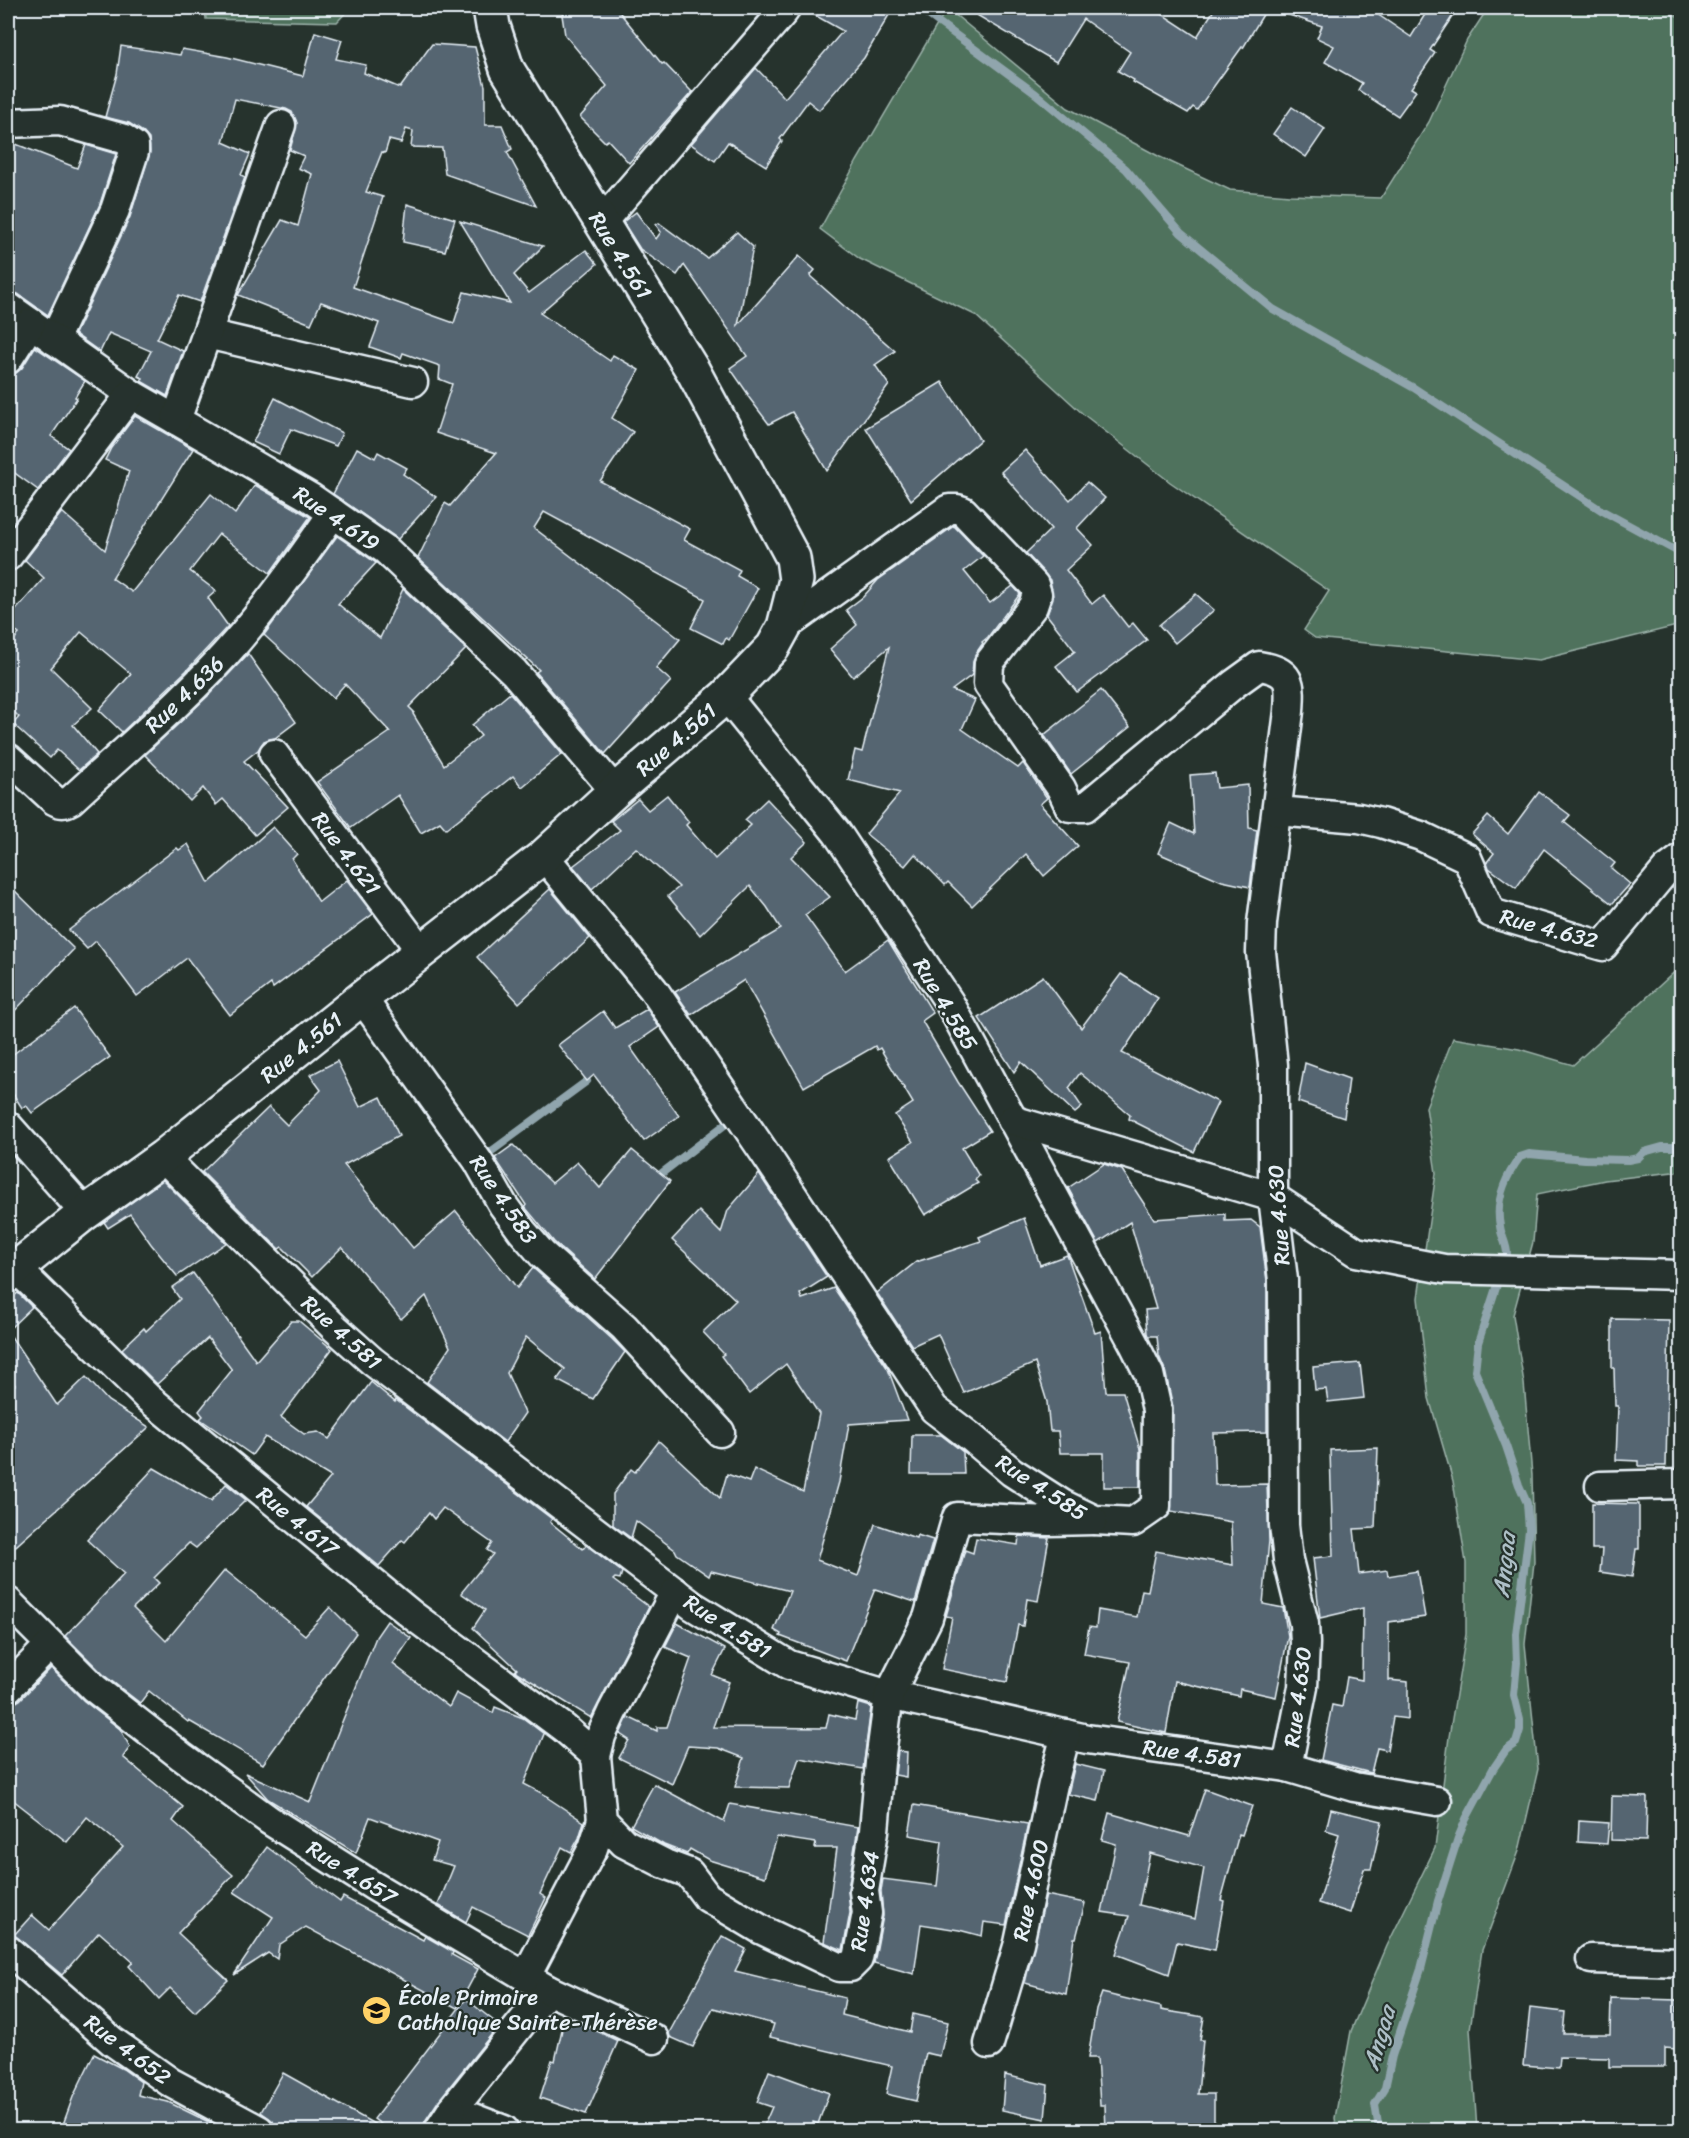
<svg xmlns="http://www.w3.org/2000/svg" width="1689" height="2138" viewBox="0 0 1689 2138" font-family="Sriracha,sans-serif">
<rect width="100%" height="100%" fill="#26332d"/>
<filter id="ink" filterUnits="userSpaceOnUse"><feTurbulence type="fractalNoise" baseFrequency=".0167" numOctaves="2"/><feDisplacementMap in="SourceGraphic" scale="12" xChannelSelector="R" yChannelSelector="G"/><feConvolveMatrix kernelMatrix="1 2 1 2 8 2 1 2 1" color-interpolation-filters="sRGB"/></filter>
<g filter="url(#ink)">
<g fill="#50725d" stroke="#9cb2aa" stroke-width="1.5">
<path d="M205,8H350L337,22L206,19Z"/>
<path d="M947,8L1068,108L1160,157L1230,190L1289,195L1381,198L1429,122L1467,40L1488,8H1662L1681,18V625L1539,660L1315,638L1304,630L1329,591L1170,482L1083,414L975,315L860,259L820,229L857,161Z"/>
<path d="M1681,966V1171L1605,1180L1537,1194L1533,1242L1513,1315L1524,1383L1532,1475L1534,1562L1525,1644L1538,1769L1519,1851L1482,1950L1470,2029L1477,2130H1337L1335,2118L1351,2031L1387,1946L1435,1848L1449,1737L1466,1634V1563L1453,1481L1429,1398L1418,1298L1436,1173L1426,1107L1453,1038L1519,1049L1573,1065Z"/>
</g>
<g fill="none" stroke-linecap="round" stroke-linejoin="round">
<g stroke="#90a5ad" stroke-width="8">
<path d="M919,8L1036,94L1126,169L1181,233L1273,309L1414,388L1601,510L1682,554"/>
<path d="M481,1159L587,1081"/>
<path d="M662,1173L727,1123"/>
<path d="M1382,2130L1378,2123L1375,2104L1385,2088L1392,2056L1421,1969L1438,1901L1458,1838L1466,1819L1493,1769L1506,1750L1516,1743L1520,1730V1720L1514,1695L1517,1663L1516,1634L1529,1530L1527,1503L1519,1485L1506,1446L1475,1371L1478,1343L1507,1254C1507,1244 1501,1236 1500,1226C1495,1201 1506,1176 1520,1157L1529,1154L1585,1159L1628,1160L1638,1158L1644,1152L1662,1147H1682"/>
</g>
</g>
<g fill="#546571" stroke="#e8f1f8" stroke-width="1.5" fill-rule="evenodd">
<path d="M571,8H616L662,64L664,63L692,92L629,163L608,140L605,142L580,117L607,86L565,35L562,15Z"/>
<path d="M802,8H893L864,58L819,110L808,101L780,139L782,141L766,166L728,142L715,161L691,144L756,68L785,98L843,31Z"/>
<path d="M965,8H1153L1197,37L1215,8H1267L1243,48L1242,47L1197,110L1193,107L1188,113L1133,82L1134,80L1118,71L1130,52L1083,19L1056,62Z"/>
<path d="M1281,8H1368L1411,37L1429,8H1458L1430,50L1435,53L1411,88L1416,91L1398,116L1358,90L1362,83L1325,62L1334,46L1317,38L1322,26L1280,12Z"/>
<path d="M315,32L342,40L336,59L366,65L364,73L400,88L432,44L475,47L485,86V125H502L512,149L507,152L536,206L445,174L442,148L411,147L413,131L406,129L401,143L389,140L385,153L382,152L366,192L383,197L353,287L454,323L464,292L510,303L460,221L543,246L514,275L529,293L586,250L597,264L540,313L610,361L613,355L639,370L612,418L633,432L600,481L690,529L684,540L740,570L737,576L758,588L729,640L726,638L723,644L691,628L705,599L544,512L534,528L680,639L656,668L671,681L605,754L536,672L539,670L418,558L445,503L450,506L496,453L436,433L452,384L439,379L440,366L403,353L401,358L370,347L379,323L321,302L311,324L238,295L282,220L298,226L312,174L298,168L304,156L290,150L297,123L292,112L286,109L235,99L223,142L250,154L241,175L245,177L200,302L179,295L157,339L183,351L167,396L141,381L143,378L138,376L151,351L109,333L100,352L75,334L130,217L150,152L149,139L143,132L129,123L105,117L117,74L121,46L180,55L182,49L227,57L303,76Z"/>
<path d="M1292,107L1325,129L1306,157L1273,134Z"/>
<path d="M8,141L77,168L86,145L116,154L100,204L48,315L18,294L8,291Z"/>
<path d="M407,204L455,219L445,251L403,242Z"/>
<path d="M636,212L656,239L661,232L656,225L659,223L707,258L737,232L753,247L738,325L799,256L815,270L810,276L895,351L875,365L889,385L827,471L792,412L769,424L747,395L748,394L730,368L747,356L684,265L677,275L640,249L623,222Z"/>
<path d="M35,347L85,381L75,397L77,398L51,436L69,449L38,490L8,468V375L15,374L22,368Z"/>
<path d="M942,382L980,440L911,500L866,428Z"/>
<path d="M275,398L342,433L336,446L291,429L279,454L253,442Z"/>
<path d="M135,416L193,449L112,578L132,592L211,494L235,514L255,485L310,517L270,573L219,534L190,571L216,591L208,598L228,626L186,671L122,732L99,710L131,674L81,632L51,668L92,708L73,725L97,754L79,770L57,750L50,758L13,724L19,717L8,706V646L19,634L8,624V619L44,578L25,560L62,512L105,550L129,471L105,460L111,448Z"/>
<path d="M357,448L375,458L378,452L407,468L403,474L436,497L398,539L333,494Z"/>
<path d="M1025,450L1070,500L1087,482L1105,498L1077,528L1093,545L1066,570L1092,604L1103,595L1128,627L1133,623L1147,640L1077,692L1056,666L1075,651L1047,615L1053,598L1050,580L1026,553L1051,529L1001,472Z"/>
<path d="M954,526L983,556L964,571L990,603L1013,586L1020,594L988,637L982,642L983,643L976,653L973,662L972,675L952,690L975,700L962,729L1018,768L1023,763L1047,798L1040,804L1078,846L1044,876L1026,854L972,906L948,882L945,885L915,854L905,866L866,834L900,793L848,780L855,750L862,752L889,647L853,677L830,649L857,625L846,610L863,597L878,580Z"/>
<path d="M337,536L376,563L338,604L380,638L403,589L466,649L409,707L414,712L413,714L444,765L481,736L472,725L510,693L562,754L522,787L513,776L446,829L440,822L421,833L398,795L351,828L317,782L390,732L345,684L333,698L264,635Z"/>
<path d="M1196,594L1214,610L1175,643L1159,625Z"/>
<path d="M248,654L296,722L275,738L264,741L258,750L244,761L288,807L255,835L223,799L216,805L203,788L190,801L145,755L209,695Z"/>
<path d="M1101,690L1130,727L1071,774L1044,735Z"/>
<path d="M1215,773L1217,788L1248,785L1249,828L1257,830L1250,887L1222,881L1158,853L1171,823L1194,834L1190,775Z"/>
<path d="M1539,792L1570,815L1564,822L1615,863L1611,868L1630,884L1612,904L1544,849L1516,888L1489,868L1487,862L1494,853L1472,834L1488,816L1508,834Z"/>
<path d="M667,795L689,822L686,825L715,859L751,825L745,820L767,799L807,842L791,857L830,897L805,915L845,971L888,940L933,1013L922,1021L958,1082L990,1131L962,1148L979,1176L975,1180L978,1183L925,1215L889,1157L913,1142L895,1115L913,1103L880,1048L877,1050L875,1046L804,1087L744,980L691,1015L675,992L781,929L767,907L750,886L700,935L668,896L679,887L636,848L592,889L573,866L620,830L611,821L638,799L648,810Z"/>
<path d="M273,827L297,854L292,859L319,902L347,880L373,914L273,988L271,984L230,1015L187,958L137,996L96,941L87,949L69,930L177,848L179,850L188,844L209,883Z"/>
<path d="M8,884L74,949L8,1018Z"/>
<path d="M550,889L590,938L519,1003L477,957Z"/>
<path d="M1121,974L1158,998L1122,1053L1218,1102L1194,1152L1129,1119L1130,1115L1080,1073L1069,1088L1082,1107L1075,1113L1021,1062L1014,1072L979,1018L1043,976L1081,1028Z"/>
<path d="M74,1008L110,1057L32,1113L26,1105L22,1108L8,1086V1058Z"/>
<path d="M647,1009L659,1027L630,1047L679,1116L644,1141L594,1075L587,1081L558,1045L603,1011L615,1028Z"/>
<path d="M337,1061L360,1107L381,1097L399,1136L344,1165L413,1248L456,1211L517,1288L533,1268L612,1339L625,1352L593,1399L557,1380L565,1369L526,1337L507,1373L525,1413L505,1442L427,1382L450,1347L426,1296L401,1319L342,1247L312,1277L282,1247L279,1249L202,1172L269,1107L287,1125L321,1090L310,1075Z"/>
<path d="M1305,1063L1349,1079L1344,1118L1298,1102Z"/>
<path d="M513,1145L552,1183L577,1162L600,1188L632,1150L670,1181L595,1279L554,1242L525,1207L526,1205L495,1158Z"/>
<path d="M1104,1164L1122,1170L1154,1219L1225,1214V1221L1251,1220L1260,1227L1267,1281V1432L1213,1433L1215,1485L1267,1484L1269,1541L1263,1604L1283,1608L1288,1636L1276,1697L1240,1689L1239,1696L1175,1681L1166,1733L1117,1722L1130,1662L1084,1654L1089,1627L1096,1628L1098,1610L1137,1617L1142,1590L1148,1591L1156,1551L1233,1565L1231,1522L1171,1511L1173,1407L1165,1370L1159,1356L1157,1336H1148L1147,1333L1145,1310L1156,1309L1130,1222L1098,1243L1068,1188Z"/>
<path d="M759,1174L827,1277L800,1294L802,1299L834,1288L888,1369L907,1420L849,1424L839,1482L817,1560L858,1576L875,1524L916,1538L917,1535L933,1540L915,1602L875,1589L846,1661L780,1636L781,1634L774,1630L790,1591L711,1571L709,1576L677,1554L675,1550L636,1521L631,1538L613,1525V1494L631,1469L635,1472L659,1441L720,1498L727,1474L749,1482L754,1469L803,1492L819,1414L786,1364L749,1394L721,1356L724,1354L703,1332L736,1300L672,1240L699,1211L721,1233L728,1210Z"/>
<path d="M163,1180L226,1243L177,1276L151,1244L130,1214L108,1228L104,1222Z"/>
<path d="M1024,1218L1040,1265L1067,1255L1095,1333L1101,1331L1106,1392H1123L1140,1449V1487H1104V1453H1060L1058,1431H1050L1047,1402L1035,1363L964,1393L938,1334L912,1346L877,1293L916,1262L981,1241L979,1237Z"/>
<path d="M193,1273L256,1361L291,1321H299L332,1349L281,1417L304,1434L318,1432L329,1439L371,1382L395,1402L396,1400L552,1519L550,1522L583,1549L586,1545L622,1572L620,1579L615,1578L613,1580L649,1607L591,1718L515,1671L517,1669L473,1628L485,1610L461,1593L493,1554L487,1550L492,1543L443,1508L434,1519L429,1513L405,1542L402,1540L379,1566L306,1507L331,1477L265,1437L252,1455L200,1419L203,1416L199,1411L232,1370L208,1338L157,1384L122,1349L144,1328L146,1331L180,1299L172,1288Z"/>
<path d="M18,1293L32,1307L8,1330V1300Z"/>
<path d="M1612,1319L1669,1320L1666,1466H1639V1461L1616,1460L1618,1406H1615L1614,1368H1612Z"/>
<path d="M8,1332L57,1405L86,1377L108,1401L149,1427L8,1553V1392L15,1385L8,1375Z"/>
<path d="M1360,1363L1364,1398L1328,1402L1326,1389L1315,1390L1313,1367Z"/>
<path d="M912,1435H941L963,1452L964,1474H911Z"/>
<path d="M1378,1448L1375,1528L1354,1529L1359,1574L1387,1570L1388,1576L1417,1571L1425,1617L1389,1622V1680L1408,1682V1719L1393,1717L1387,1750L1377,1748L1371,1773L1321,1760L1332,1705L1342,1707L1347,1677L1362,1680L1363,1608L1320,1618L1313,1558L1333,1556L1330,1450Z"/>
<path d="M154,1468L211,1501L226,1484L246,1500L196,1548L189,1543L154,1578L159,1583L133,1608L166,1641L225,1570L305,1635L330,1607L356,1633L263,1764L189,1721L188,1722L149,1691L140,1703L105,1676L65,1636L124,1574L87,1540Z"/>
<path d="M1592,1503L1639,1504V1549H1636L1632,1577L1600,1572L1602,1549H1592Z"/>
<path d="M1019,1536L1049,1538L1038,1601L1027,1599L1023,1626L1018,1625L1007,1682L942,1669L952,1617L946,1616L965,1550L973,1553L976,1538L1018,1545Z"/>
<path d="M387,1621L411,1638L393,1664L449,1707L456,1693L493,1713L495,1707L523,1718L544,1734L524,1784L549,1797L548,1798L584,1822L579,1838L571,1852L562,1847L540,1894L546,1898L528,1935L473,1907L466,1922L438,1905L454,1866L432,1860L438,1842L370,1817L356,1853L268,1799L245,1773L310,1802L376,1637Z"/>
<path d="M677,1623L725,1649L712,1675L729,1682L713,1727L826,1728L829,1714L855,1720L858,1703L871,1707L863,1769L799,1758L789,1788L735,1787L744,1758L718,1748L688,1746L672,1784L619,1758L629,1740L620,1734L628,1717L657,1731V1727H667L691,1658L665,1647Z"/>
<path d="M51,1668L84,1701L120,1729L130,1747L123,1757L183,1807L173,1821L233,1875L178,1933L228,1980L195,2012L170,1988L159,1999L129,1966L133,1962L99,1932L62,1975L14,1935L32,1915L49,1930L123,1847L87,1817L67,1842L8,1796V1704H13L20,1700Z"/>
<path d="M898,1751L907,1752L906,1777L895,1775Z"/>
<path d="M1075,1764L1104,1771L1098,1801L1068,1794Z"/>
<path d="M654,1784L724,1822L730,1804L858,1827L848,1889L850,1913L843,1950L824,1942L837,1848H815L816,1843L777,1837L765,1877L709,1860L690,1849L687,1854L664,1845L631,1826Z"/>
<path d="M1205,1789L1252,1806L1242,1835L1239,1834L1221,1900L1224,1901L1215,1950L1177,1942L1169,1974L1116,1954L1129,1916L1102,1912L1116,1844L1102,1840L1109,1813L1189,1836ZM1150,1853L1204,1868L1195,1919L1139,1905Z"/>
<path d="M1612,1796L1647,1797L1646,1841L1611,1840Z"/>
<path d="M914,1805L1028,1824L1006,1925L984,1922L982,1936L959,1930L921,1924L914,1974L874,1963L883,1916L881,1891L883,1879L937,1886L942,1841L909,1835Z"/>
<path d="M1331,1809L1382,1821L1371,1869H1364L1350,1913L1319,1903L1339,1834L1326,1830Z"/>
<path d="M1579,1821L1609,1823L1607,1844L1578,1842Z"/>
<path d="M267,1847L340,1902L343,1897L423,1940L425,1936L453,1952L452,1955L478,1969L457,2008L306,1927L279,1945L277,1959L268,1953L234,1975L273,1917L234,1892Z"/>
<path d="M1046,1895L1085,1903L1076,1938H1074L1066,1994L1025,1983Z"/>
<path d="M722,1936L746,1949L735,1971L845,1998L842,2015L910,2032L913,2014L948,2022L940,2056L926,2053L916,2101L886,2094L892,2066L770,2037L774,2024L713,2008L693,2047L670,2037L669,2033Z"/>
<path d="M1102,1993L1161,2007V2010L1204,2017L1200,2040H1203L1198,2094H1214V2130H1106L1105,2105H1100L1097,2058H1088L1096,2009Z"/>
<path d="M1611,1998L1677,2000L1676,2049L1665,2048V2067H1609V2058L1560,2057L1559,2068L1524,2065L1530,2008L1565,2012L1563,2034H1610Z"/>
<path d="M466,1999L499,2025L439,2100L425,2121L422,2130H389L374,2119Z"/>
<path d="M565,2016L618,2041L586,2114L540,2098L552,2060L555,2061Z"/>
<path d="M94,2054L123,2069L141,2082L138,2095L168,2102L225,2130H61L73,2097Z"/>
<path d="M769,2071L829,2093L818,2124L813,2122L809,2130H762L772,2107L757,2102Z"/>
<path d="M283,2073L385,2130H275L273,2121L261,2112Z"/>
<path d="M1005,2075L1048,2085L1045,2119L1002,2110Z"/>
</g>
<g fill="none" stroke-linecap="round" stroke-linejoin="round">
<defs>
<g id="minor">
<path d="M8,123L60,121L124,139L134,146V152L115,210L54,340"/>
<path d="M601,223L784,11"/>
<path d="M8,307L131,394L311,498L386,550L514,672L615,791"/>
<path d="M207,334L413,382"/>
<path d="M8,359L31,323"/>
<path d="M176,420L281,125"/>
<path d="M8,556L131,394"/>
<path d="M784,627L949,509H957L963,511L1034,585L1037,594L1033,606L989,663L988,684L1061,788L1070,807H1085L1234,684L1259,666C1291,671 1291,682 1289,711L1262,923L1261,952L1273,1065V1197L1283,1280L1284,1525L1288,1560L1304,1624L1305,1643L1303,1687L1287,1767"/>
<path d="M274,754L421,951"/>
<path d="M8,758L54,800C61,804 64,804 71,800C127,748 187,699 237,641C272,600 303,557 333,513"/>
<path d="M1277,811L1359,818L1381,823L1421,836L1467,858L1491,913L1603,946L1666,870L1682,858"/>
<path d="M544,856L653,989L764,1152L934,1409L972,1438L1012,1472L1062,1504L1095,1520L1133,1522L1156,1506L1157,1410L1149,1374L1134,1344L949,1002L837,833L726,696"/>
<path d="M362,998L478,1161L503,1205L522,1231L542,1254L624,1327L720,1432"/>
<path d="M1012,1120L1273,1197L1356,1252L1444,1269L1682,1275"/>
<path d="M8,1126L85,1213"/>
<path d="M163,1157L335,1328L372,1361L693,1606L789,1665L889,1695L1087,1739L1287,1767L1354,1787L1437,1801"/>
<path d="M16,1268L147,1397L412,1615L564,1728L596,1756"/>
<path d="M1600,1486L1682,1484"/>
<path d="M675,1592L612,1712L601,1736L596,1756L602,1820L624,1843L665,1864L689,1873L707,1897L762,1930L839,1967H850L858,1959L867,1913L864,1891L874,1831L880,1762L889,1695L928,1618L957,1517L1049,1521L1093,1520"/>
<path d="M8,1602L94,1688L181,1756L269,1820L372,1885L548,1990L452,2110L504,2130"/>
<path d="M8,1688L50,1645"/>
<path d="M8,1950L112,2041L170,2082L259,2130"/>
<path d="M1591,1959L1682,1962"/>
<path d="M526,1976L593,1848L602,1820"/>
<path d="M548,1990L654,2039"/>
<path d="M989,2044L1019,1943L1053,1784L1066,1734"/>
<path d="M439,2130L452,2110"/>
</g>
<path id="major" d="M8,1275L85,1213L163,1157L362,998L544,856L615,791L726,696L773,647L784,627L796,580L793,558L693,371L507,69L493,26L490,8"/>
</defs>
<use href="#minor" stroke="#e8f1f8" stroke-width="33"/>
<use href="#major" stroke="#e8f1f8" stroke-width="38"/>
<use href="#minor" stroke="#26332d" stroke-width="28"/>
<use href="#major" stroke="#26332d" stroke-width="33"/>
</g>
</g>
<defs>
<symbol id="school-disc" viewBox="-11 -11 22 22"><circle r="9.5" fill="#ffd166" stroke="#26332d"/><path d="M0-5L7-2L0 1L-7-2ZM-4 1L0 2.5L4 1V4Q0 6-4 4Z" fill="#111"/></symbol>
</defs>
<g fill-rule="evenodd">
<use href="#school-disc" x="360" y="1994" width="33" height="33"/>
</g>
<g text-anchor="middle" stroke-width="4.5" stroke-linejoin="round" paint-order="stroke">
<g font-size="22" fill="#e8f1f8" stroke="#26332d">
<text transform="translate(621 255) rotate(58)" y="8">Rue 4.561</text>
<text transform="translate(337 518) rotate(34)" y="8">Rue 4.619</text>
<text transform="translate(184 694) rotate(-44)" y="8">Rue 4.636</text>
<text transform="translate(676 739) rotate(-41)" y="8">Rue 4.561</text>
<text transform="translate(347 853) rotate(53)" y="8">Rue 4.621</text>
<text transform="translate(1549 928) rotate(15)" y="8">Rue 4.632</text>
<text transform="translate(946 1004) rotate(59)" y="8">Rue 4.585</text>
<text transform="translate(301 1047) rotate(-39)" y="8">Rue 4.561</text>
<text transform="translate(504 1199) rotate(56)" y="8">Rue 4.583</text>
<text transform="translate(1278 1215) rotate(-94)" y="8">Rue 4.630</text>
<text transform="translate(342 1332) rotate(42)" y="8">Rue 4.581</text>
<text transform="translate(1042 1487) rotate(33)" y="8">Rue 4.585</text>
<text transform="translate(298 1521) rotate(39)" y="8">Rue 4.617</text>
<text transform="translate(728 1626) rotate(33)" y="8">Rue 4.581</text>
<text transform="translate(1297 1697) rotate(-83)" y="8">Rue 4.630</text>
<text transform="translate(1192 1753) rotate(8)" y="8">Rue 4.581</text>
<text transform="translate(352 1872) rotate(32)" y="8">Rue 4.657</text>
<text transform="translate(1030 1890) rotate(-78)" y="8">Rue 4.600</text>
<text transform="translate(864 1901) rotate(-82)" y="8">Rue 4.634</text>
<text transform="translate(128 2049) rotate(37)" y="8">Rue 4.652</text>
</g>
<g font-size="22" fill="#e8f1f8" stroke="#26332d" text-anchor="start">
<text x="398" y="2005">École Primaire<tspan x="398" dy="25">Catholique Sainte-Thérèse</tspan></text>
</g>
<g font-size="24" font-style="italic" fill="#adbfc6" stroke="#26332d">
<text transform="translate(1504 1565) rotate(-84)" y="8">Angaa</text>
<text transform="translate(1379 2038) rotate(-74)" y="8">Angaa</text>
</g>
</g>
<rect width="1689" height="2138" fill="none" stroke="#26332d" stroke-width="30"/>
<rect x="15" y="15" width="1659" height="2108" fill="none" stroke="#e8f1f8" stroke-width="2" filter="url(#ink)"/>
</svg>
